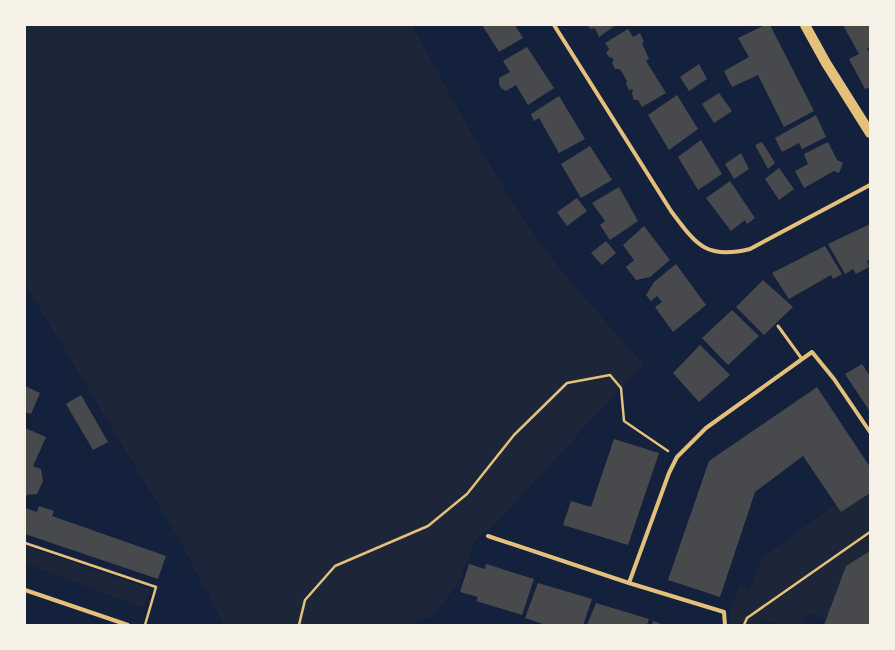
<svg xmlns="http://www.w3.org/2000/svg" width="895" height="650" viewBox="0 0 895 650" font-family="Figtree,sans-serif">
<rect width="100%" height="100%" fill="#14213d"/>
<g fill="#1d2539">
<path d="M25,25H412C455,104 497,184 550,256C579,293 612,328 643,364L498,521L477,538L456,587L430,618L420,616L412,625H224L176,534L25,284Z"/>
<path d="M870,493V551L846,566L826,619L807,613L802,625H778L765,620C754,625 743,627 731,623L729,613L740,586L749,589L763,557L833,506L837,505L842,512Z"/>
<path d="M25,546L150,589L143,608L25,563Z"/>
</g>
<g fill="#48494c">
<path d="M482,25H515L523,38L499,52Z"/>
<path d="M588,25H616L599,37L595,28L590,29Z"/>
<path d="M765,25H770L814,111L784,127L758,75L732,87L724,71L749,57L738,38Z"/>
<path d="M843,25H870V47L867,49L870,53V87L865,89L849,59L859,54Z"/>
<path d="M628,29L633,37L640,33L644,42L642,43L649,59L646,61L666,93L642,107L638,100H634L632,94L633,89L629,90L626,84L627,81L620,69H615L612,63L614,59L609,57L606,53L609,49L605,43Z"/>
<path d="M527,47L554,88L528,105L516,85L506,91L501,88L499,84V78L510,72L503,61Z"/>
<path d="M699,64L707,79L689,91L680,77Z"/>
<path d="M719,93L732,111L714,123L702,104Z"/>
<path d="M677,95L698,129L669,150L648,115Z"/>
<path d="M559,96L585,139L559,153L539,118L534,121L531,114Z"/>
<path d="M816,115L826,137L802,149L799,143L782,152L775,138Z"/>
<path d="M701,140L722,174L698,190L678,157Z"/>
<path d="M762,142L775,163L768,169L755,145Z"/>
<path d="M828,142L837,160L843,163L839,173L834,171L804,188L795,171L808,164L804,154Z"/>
<path d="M590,146L612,180L581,198L561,164Z"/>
<path d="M741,153L749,169L734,179L725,164Z"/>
<path d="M779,168L794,189L779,200L765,179Z"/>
<path d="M730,181L755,218L747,224L745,220L731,231L706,198Z"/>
<path d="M619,187L638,221L610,240L600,225L605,221L592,203Z"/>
<path d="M577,198L587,211L567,226L557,212Z"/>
<path d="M870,224V260L867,261L869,267L856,274L853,269L845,274L828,244Z"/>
<path d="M644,226L670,260L650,277L636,280L626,267L634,260L623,245Z"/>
<path d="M606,241L616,253L602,265L591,253Z"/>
<path d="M825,246L842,274L833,279L831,275L789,299L772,273Z"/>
<path d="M676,264L706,305L673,332L655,307L662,302L657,296L651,301L646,295L654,282Z"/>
<path d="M763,280L793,307L764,335L736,307Z"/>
<path d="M732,310L759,336L728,365L702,338Z"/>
<path d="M700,345L730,375L699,402L673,373Z"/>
<path d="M862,364L870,376L869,410L845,374Z"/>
<path d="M25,386L40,393L31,414L25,412Z"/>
<path d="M817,387L870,467V493L841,512L803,456L755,492L720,597L668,580L709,461Z"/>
<path d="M81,395L108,442L93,450L66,404Z"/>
<path d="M25,428L46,437L33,466L41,469L43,481L37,494L27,495L25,499Z"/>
<path d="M614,439L659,453L628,545L563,525L571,501L591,507Z"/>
<path d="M39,506L54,511L52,516L166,556L158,579L25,534V508L37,512Z"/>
<path d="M870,551V625H824L846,566Z"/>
<path d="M469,564L485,569L486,564L534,579L522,615L476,601L478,597L460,592Z"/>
<path d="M538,583L592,599L583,625H546L525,618Z"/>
<path d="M596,603L649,619L647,625H587Z"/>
<path d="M653,621L664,625H652Z"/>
</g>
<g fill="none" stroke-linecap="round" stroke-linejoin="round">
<g stroke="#e5c07b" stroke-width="2.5">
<path d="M25,543L156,587L145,625"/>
<path d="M299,625L305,600L335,566L428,526L467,494L514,435L567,383L610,375L621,388L624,421L668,451"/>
<path d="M744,625L747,618L870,532"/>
</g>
<path stroke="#e5c07b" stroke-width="3" d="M778,326L802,359"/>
<g stroke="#e5c07b" stroke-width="4">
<path d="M554,25L671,211C696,244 705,260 750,249L870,185"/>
<path d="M488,536L629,583"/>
<path d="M25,590L128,625"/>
<path d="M725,625L724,612L629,583L669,473L677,457L706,428L812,352L834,379L870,432"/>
</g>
<path stroke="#e5c07b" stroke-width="10" d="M805,25L826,63L870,133"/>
</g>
<rect width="895" height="650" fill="none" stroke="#f6f1e7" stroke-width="52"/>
</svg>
